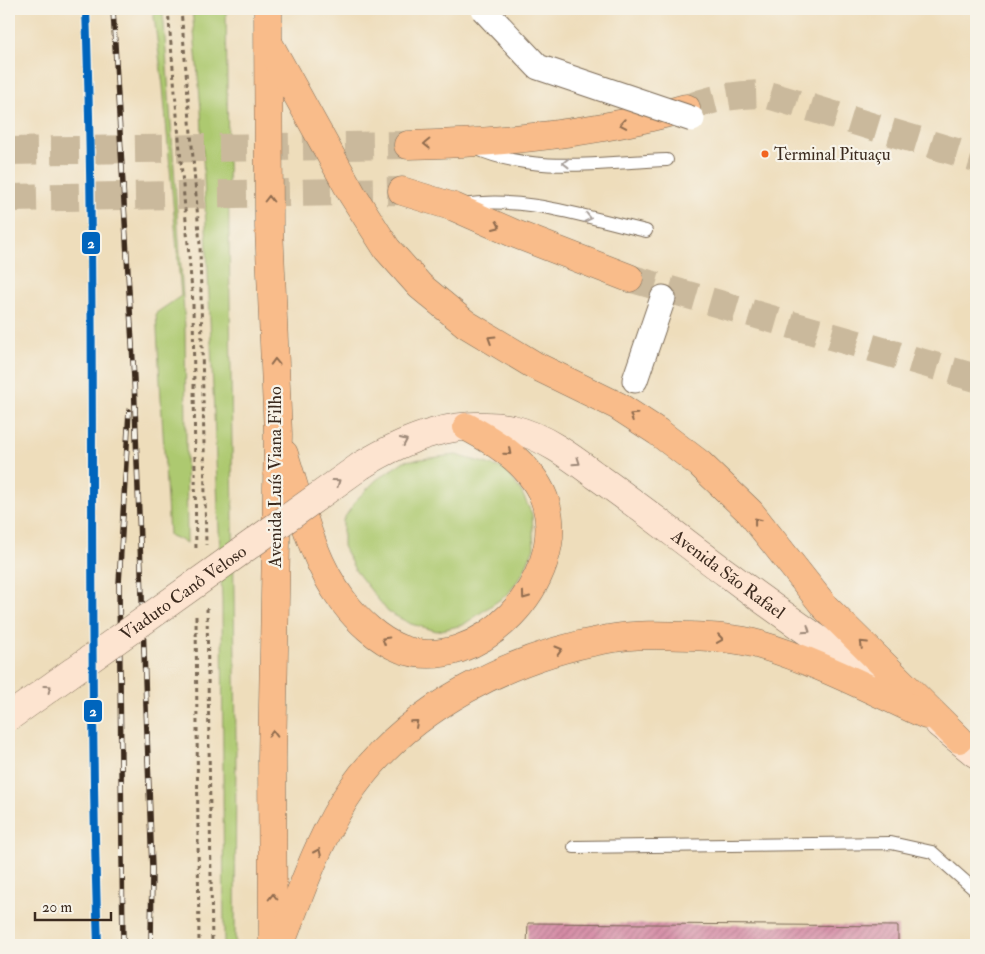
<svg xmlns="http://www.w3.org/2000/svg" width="985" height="954" viewBox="0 0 985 954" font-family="'IM FELL Double Pica',serif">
<defs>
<pattern id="building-hatch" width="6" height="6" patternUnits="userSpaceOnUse" patternTransform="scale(1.25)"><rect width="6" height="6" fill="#d58ba6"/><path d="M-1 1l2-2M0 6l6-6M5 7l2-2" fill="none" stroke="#ae7287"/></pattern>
</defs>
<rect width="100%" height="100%" fill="#f7f3e8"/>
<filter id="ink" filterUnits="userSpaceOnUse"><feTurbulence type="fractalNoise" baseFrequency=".02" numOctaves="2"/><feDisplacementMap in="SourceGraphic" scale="10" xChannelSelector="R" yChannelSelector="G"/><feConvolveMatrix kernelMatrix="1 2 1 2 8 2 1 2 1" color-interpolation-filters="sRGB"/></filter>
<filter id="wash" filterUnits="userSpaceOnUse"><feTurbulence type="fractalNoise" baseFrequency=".0096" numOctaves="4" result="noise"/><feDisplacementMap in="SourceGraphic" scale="20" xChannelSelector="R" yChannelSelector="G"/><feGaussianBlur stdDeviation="1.12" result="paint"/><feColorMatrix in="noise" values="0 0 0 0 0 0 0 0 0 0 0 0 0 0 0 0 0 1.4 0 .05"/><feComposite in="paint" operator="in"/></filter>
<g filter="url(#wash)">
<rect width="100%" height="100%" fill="#edb"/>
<g fill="#adc970" stroke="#747a47">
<path d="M153,9H162L164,23L185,327L187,543L169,535L156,313L181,296L163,86Z"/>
<path d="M192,9H226L236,739L235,945H224L222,600L201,109Z"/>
<path d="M456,455L505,469L521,491L532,514L534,548L523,573L508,594L463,625L437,631L411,624L388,612L355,570L343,546V520L357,499L376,480L404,461Z"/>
</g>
<g id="blocks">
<path fill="url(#building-hatch)" d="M528,923L898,926V945H527Z"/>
</g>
</g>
<g filter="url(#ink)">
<use href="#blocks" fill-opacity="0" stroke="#7a6955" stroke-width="1"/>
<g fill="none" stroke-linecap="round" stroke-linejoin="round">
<g stroke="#cab99c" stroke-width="28" stroke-dasharray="28 14" stroke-linecap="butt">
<path d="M688,108C713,98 737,94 765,94L976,158"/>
<path d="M9,151L408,145"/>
<path d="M9,198L402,191"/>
<path d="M629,278L976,378"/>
</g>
<defs>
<g id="lane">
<path d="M475,148C533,175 605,162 667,160"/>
<path d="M462,205C524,195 585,217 646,231"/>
<path d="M574,847L891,843L932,852L976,891"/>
</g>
<path id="street" d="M635,380L663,298"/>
<g id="secondary">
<path id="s1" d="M362,465C408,437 457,418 513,429C543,436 571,457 595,475C641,507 684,542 729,575C783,616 840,654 896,693"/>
<path d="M939,724L976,754"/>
</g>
<g id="primary">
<path d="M408,145C501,143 596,134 686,108"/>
<path d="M402,191L454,207L513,233L629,278"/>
</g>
<g id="highway">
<path d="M268,9L269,227L278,434L272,759L273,945"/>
<path d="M269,44L352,194L387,249L420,286L466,324L534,365L618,406L658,432L700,464L750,512L825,607L959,739"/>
<path d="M284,454C300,503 311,559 343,601C357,620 378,640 401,649C478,677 568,579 546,504C535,467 499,444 467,427"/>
<path d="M280,945C301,892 320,834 353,787C411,706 512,656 608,639C634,634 662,635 689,636C711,637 736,638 757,644C816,661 871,690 926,715"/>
</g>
</defs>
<use href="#lane" stroke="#7a6955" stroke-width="14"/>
<use href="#street" stroke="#7a6955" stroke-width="27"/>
<use href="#secondary" stroke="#7a6955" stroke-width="29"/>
<use href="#primary" stroke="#7a6955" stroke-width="29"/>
<use href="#highway" stroke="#7a6955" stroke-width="29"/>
<g stroke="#7a6955" stroke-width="3" stroke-dasharray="4 4" stroke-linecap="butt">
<path d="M168,9L193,303L196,552"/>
<path d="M181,9L200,245L206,545"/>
<path d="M207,608L212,945"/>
<path d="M196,616L199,945"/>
</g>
<use href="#lane" stroke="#fff" stroke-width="12"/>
<use href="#street" stroke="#fff" stroke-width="25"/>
<use href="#secondary" stroke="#fde4d0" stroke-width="28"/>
<use href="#primary" stroke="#f9bc8a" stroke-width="28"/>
<use href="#highway" stroke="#f9bc8a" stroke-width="28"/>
<defs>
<g id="rail">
<path d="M113,9L134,379L152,869L151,945"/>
<path d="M123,945L119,584L129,411"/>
</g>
</defs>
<use href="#rail" stroke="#3b2a1e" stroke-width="5.5"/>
<use href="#rail" stroke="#f7f3e8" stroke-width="4" stroke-dasharray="11" stroke-linecap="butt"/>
<defs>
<path id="street-bridge" d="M483,9L538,67L692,119"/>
<g id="secondary-bridge">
<path id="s2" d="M9,717L362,465"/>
</g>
</defs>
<use href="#street-bridge" stroke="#7a6955" stroke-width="27" stroke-linecap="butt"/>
<use href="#secondary-bridge" stroke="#7a6955" stroke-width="29" stroke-linecap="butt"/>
<use href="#street-bridge" stroke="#fff" stroke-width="25"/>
<use href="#secondary-bridge" stroke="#fde4d0" stroke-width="28"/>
<defs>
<path id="metro-1" d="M86,9C97,321 87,633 98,945"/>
</defs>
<use href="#metro-1" stroke="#f7f3e8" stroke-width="11"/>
<use href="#metro-1" stroke="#0065bd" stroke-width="8"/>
</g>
<defs><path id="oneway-chevron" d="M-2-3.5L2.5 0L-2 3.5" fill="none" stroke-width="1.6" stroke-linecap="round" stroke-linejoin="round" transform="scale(1.25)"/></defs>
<g stroke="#906c4f">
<use href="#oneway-chevron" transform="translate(623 124) rotate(170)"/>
<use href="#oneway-chevron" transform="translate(427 144) rotate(179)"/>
<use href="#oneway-chevron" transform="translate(269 199) rotate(-90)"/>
<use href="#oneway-chevron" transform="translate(497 226) rotate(24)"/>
<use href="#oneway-chevron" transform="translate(491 339) rotate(-148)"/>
<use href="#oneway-chevron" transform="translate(275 362) rotate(-92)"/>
<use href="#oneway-chevron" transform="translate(633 416) rotate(-147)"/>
<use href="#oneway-chevron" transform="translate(508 452) rotate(41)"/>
<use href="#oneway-chevron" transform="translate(757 521) rotate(-128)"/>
<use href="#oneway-chevron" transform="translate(525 596) rotate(126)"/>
<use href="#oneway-chevron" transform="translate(720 639) rotate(8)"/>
<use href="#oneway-chevron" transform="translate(385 640) rotate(-150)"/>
<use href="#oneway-chevron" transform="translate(863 644) rotate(-136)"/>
<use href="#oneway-chevron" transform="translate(559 650) rotate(-16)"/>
<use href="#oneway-chevron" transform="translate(415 723) rotate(-41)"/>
<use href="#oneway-chevron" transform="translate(273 734) rotate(-89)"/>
<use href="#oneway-chevron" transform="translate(318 852) rotate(-66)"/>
<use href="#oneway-chevron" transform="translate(273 897) rotate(-90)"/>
</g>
<g stroke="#a79f9a">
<use href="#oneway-chevron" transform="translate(566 163) rotate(179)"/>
<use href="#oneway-chevron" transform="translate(588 218) rotate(13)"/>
</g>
<g stroke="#9c8777">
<use href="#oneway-chevron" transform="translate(404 441) rotate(-25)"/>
<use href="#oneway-chevron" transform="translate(577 462) rotate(35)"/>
<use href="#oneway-chevron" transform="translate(337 482) rotate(-36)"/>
<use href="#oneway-chevron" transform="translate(807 630) rotate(35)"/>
<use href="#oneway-chevron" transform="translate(48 688) rotate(-36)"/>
</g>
</g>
<circle fill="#f26522" stroke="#f7f3e8" stroke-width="2" cx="765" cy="154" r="4.5"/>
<g text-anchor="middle" stroke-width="4.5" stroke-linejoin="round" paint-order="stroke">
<g font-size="17" fill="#3b2a1e" stroke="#f7f3e8" text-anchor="start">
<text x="774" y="160">Terminal Pituaçu</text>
</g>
<g font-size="18" fill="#3b2a1e" stroke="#f7f3e8">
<text transform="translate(275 477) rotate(-90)" y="6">Avenida Luís Viana Filho</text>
<text dy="6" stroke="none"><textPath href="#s1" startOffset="420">Avenida São Rafael</textPath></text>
<text dy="6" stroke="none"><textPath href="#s2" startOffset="214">Viaduto Canô Veloso</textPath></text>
</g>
</g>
<g stroke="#f7f3e8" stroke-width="2">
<rect x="81" y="231" width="20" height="24" rx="5" fill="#0065bd"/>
<rect x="83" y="699" width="20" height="24" rx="5" fill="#0065bd"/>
</g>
<g font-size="14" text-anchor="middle" font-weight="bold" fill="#fff">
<text x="91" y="248">2</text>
<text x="93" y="716">2</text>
</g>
<rect width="985" height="954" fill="none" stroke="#f7f3e8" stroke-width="30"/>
<path d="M35 912v8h76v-8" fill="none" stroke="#3b2a1e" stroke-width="2.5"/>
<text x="42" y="912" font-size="15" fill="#3b2a1e" stroke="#f7f3e8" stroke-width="4" paint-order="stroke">20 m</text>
</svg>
